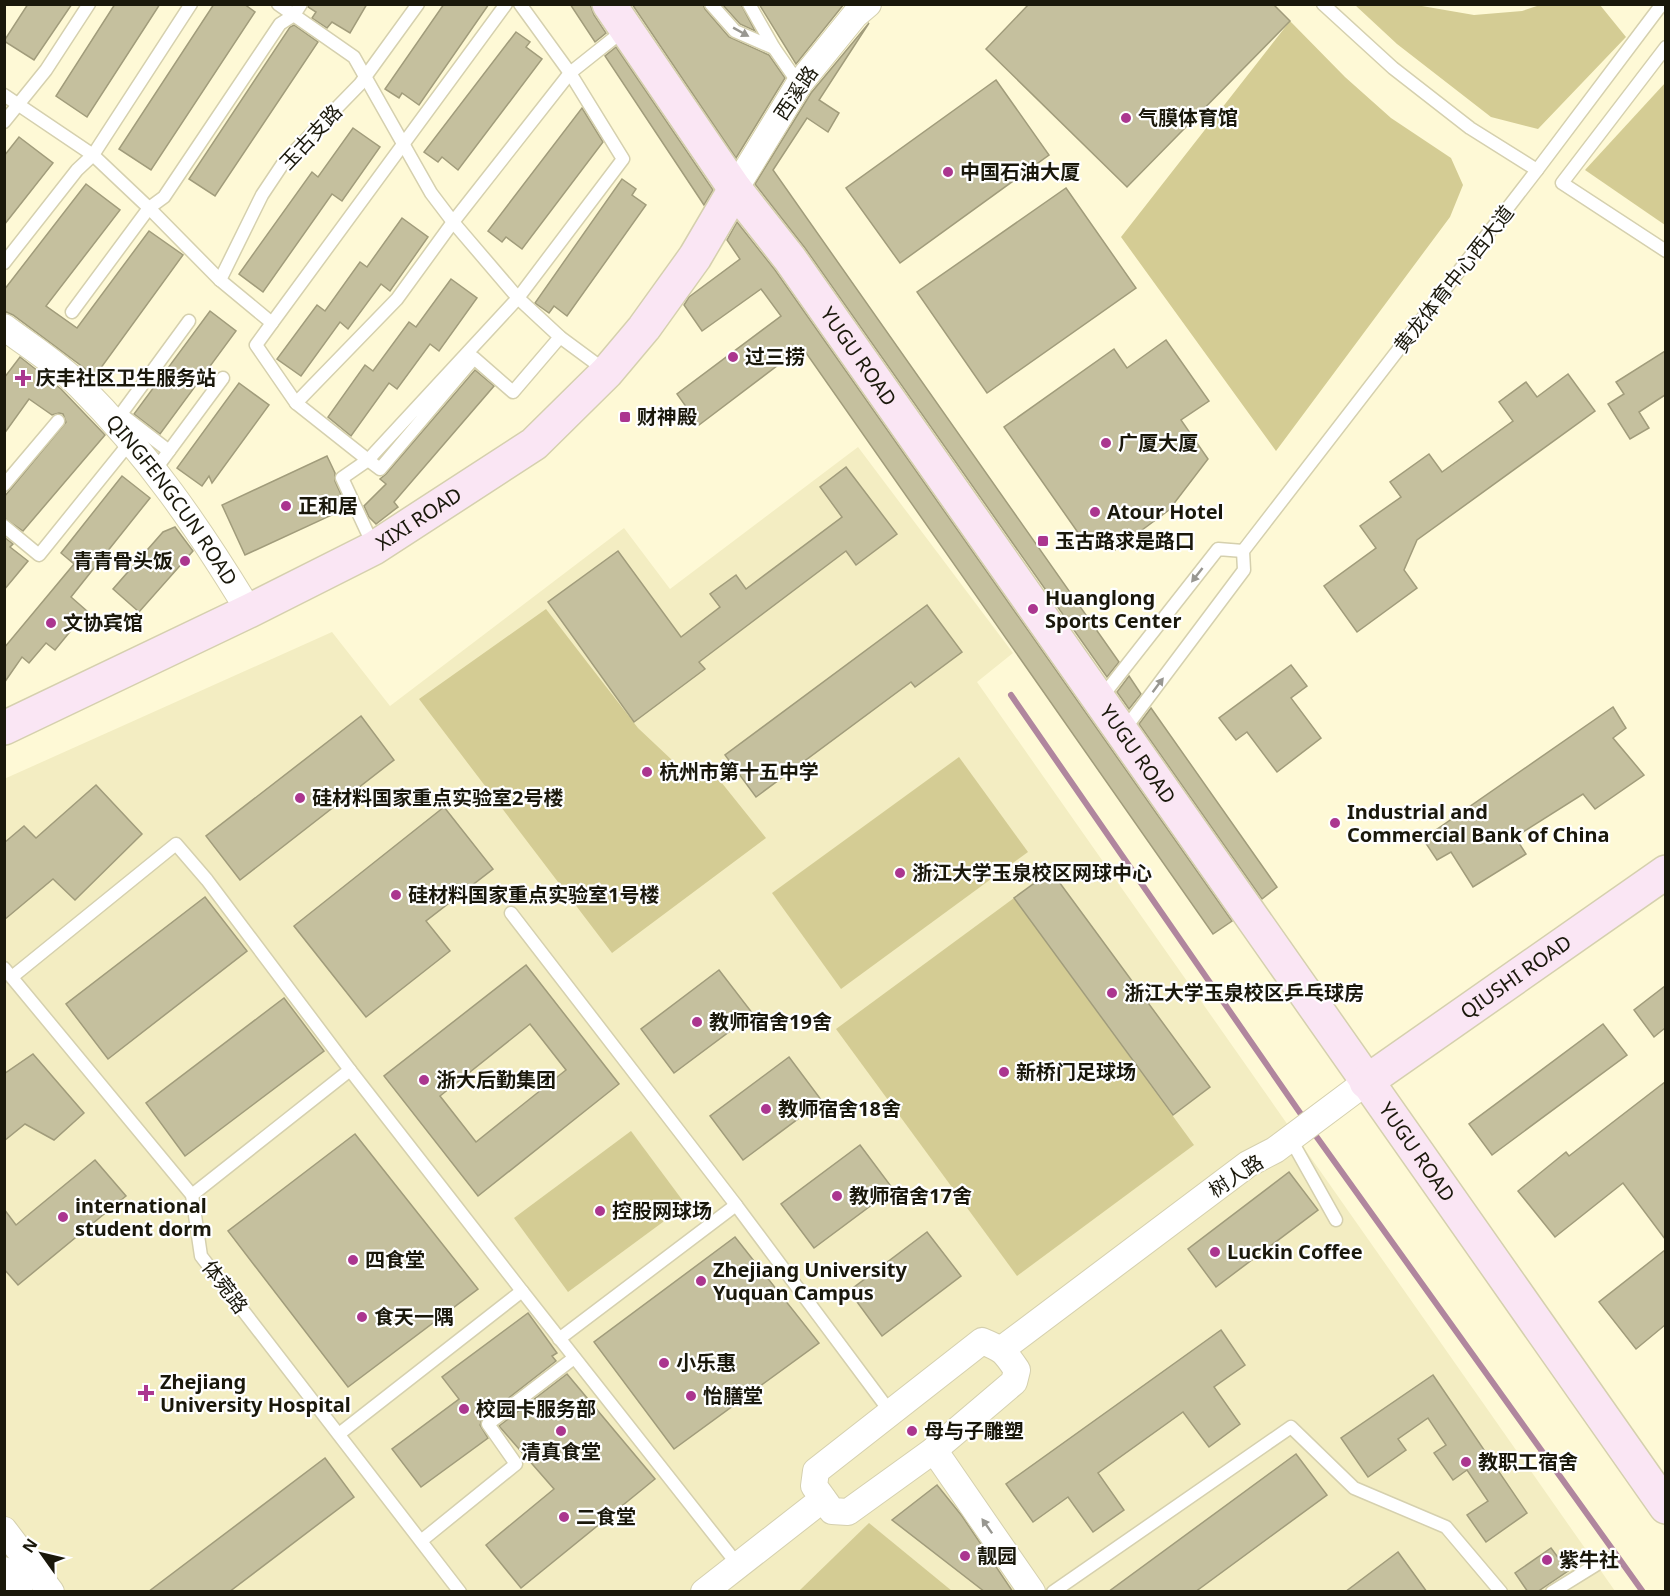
<svg xmlns="http://www.w3.org/2000/svg" width="1670" height="1596" viewBox="0 0 1670 1596" font-family="'Noto Sans','Noto Sans SC',sans-serif">
<rect width="100%" height="100%" fill="#fef9d6"/>
<path fill="#f3edc2" d="M858,447L1013,653L977,682L1615,1591H5L4,779L332,632L390,706L624,528L670,589Z"/>
<g fill="#d4cc94">
<path d="M1355,5H1416L1474,15L1522,11L1540,5H1600L1626,37L1538,129L1491,117L1397,44Z"/>
<path d="M1290,21L1345,77L1391,118L1451,158L1463,185L1450,217L1276,451L1121,237Z"/>
<path d="M1665,83V225L1585,170Z"/>
<path d="M546,609L638,728L690,777L709,767L766,838L612,953L419,699Z"/>
<path d="M959,757L1028,852L841,989L772,893Z"/>
<path d="M1014,898L1194,1145L1017,1276L836,1029Z"/>
<path d="M631,1131L686,1205L568,1292L514,1218Z"/>
<path d="M869,1523L952,1591H799Z"/>
</g>
<g fill="none" stroke-linecap="round" stroke-linejoin="round">
<g stroke="#b0869e" stroke-width="6">
<path d="M1011,695L1305,1120"/>
<path d="M1311,1129L1643,1592"/>
</g>
</g>
<g fill="#c5c09e" stroke="#a19c7b" stroke-width="1.5" fill-rule="evenodd">
<path d="M28,4H72L34,60L4,41Z"/>
<path d="M115,4H160L87,117L56,96Z"/>
<path d="M214,4H244L255,12L151,170L119,149Z"/>
<path d="M309,4H367L350,33L332,22L327,28L312,18L316,12L308,7Z"/>
<path d="M444,4H489L419,105L402,93L399,98L385,89Z"/>
<path d="M570,4H590L594,15L606,33L595,42Z"/>
<path d="M632,4H703L705,9L729,37L769,55L785,78L736,158Z"/>
<path d="M722,4H741L755,31L740,24Z"/>
<path d="M759,4H844L796,64Z"/>
<path d="M1029,4H1273L1290,21L1127,187L986,49Z"/>
<path d="M869,23L819,100L839,113L828,132L807,118L773,170L1119,662L1107,677L805,248L755,184L811,93Z"/>
<path d="M294,25L318,42L215,196L189,179L290,27Z"/>
<path d="M516,32L530,42L526,47L542,59L458,170L442,157L438,162L424,152Z"/>
<path d="M616,47L713,190L704,205L605,56Z"/>
<path d="M996,80L1049,155L900,263L846,188Z"/>
<path d="M582,108L603,142L522,249L506,237L502,242L488,231Z"/>
<path d="M353,128L380,147L342,201L332,194L263,292L239,274L312,172L318,177Z"/>
<path d="M19,137L53,163L4,225V156Z"/>
<path d="M622,179L636,189L632,195L646,205L567,316L554,306L549,313L535,303Z"/>
<path d="M86,184L120,210L46,306L77,328L149,231L183,255L95,376L13,315L4,311V290Z"/>
<path d="M1066,188L1136,288L987,393L917,292Z"/>
<path d="M402,218L428,237L390,291L381,284L348,329L340,322L301,376L277,359L317,305L325,311L360,262L367,267Z"/>
<path d="M737,222L775,270L1232,921L1213,934L802,347L699,425L677,394L781,316L761,289L702,331L684,305L689,297L740,259L727,240Z"/>
<path d="M451,279L477,298L439,351L430,344L397,389L389,383L351,436L328,417L365,365L373,371L409,322L416,327Z"/>
<path d="M210,311L236,331L160,434L134,414Z"/>
<path d="M1166,340L1209,401L1181,420L1208,459L1169,510L1115,550L1086,544L1004,427L1114,349L1127,368Z"/>
<path d="M1665,351V395L1639,412L1649,428L1630,439L1608,404L1624,394L1616,382Z"/>
<path d="M20,357L61,389L105,435L23,531L4,518V497L66,422L63,414L59,413L52,415L29,399L4,434V378Z"/>
<path d="M475,370L494,386L394,502L398,507L376,524L369,517L364,506L386,484L380,479L386,474Z"/>
<path d="M1568,374L1595,411L1417,540L1404,570L1417,588L1357,632L1324,586L1376,548L1360,526L1401,497L1390,482L1429,454L1442,472L1513,421L1499,402L1526,382L1537,397Z"/>
<path d="M239,383L269,405L212,483L209,476L202,486L177,468Z"/>
<path d="M327,456L335,473V481L347,508L245,555L222,505Z"/>
<path d="M846,467L897,534L856,565L846,551L699,662L705,669L634,722L548,602L618,551L681,637L720,607L710,594L736,575L746,589L842,517L820,487Z"/>
<path d="M122,476L150,498L71,597L87,611L55,650L46,643L29,663L22,657L4,683V648L74,564L61,553Z"/>
<path d="M175,527L193,551L139,612L113,589L163,532Z"/>
<path d="M4,537L13,544L10,547L28,561L4,590Z"/>
<path d="M927,605L962,652L915,687L911,682L756,797L725,755Z"/>
<path d="M1291,665L1307,686L1291,698L1321,738L1277,772L1247,732L1236,740L1219,718Z"/>
<path d="M1129,676L1141,694L1129,709L1117,692Z"/>
<path d="M1613,707L1626,728L1613,738L1644,775L1595,809L1583,794L1515,837L1526,854L1473,887L1451,852L1437,860L1423,839Z"/>
<path d="M1151,708L1277,887L1262,899L1139,724Z"/>
<path d="M361,716L394,760L240,880L206,836Z"/>
<path d="M96,785L142,834L75,900L53,879L4,920V843L24,826L36,838Z"/>
<path d="M444,807L493,869L426,921L450,951L366,1017L294,926Z"/>
<path d="M1051,871L1210,1087L1173,1115L1014,898Z"/>
<path d="M205,897L247,951L108,1059L66,1004Z"/>
<path d="M526,965L619,1084L478,1196L384,1076ZM530,1024L566,1070L476,1142L440,1096Z"/>
<path d="M719,970L753,1014L674,1073L641,1029Z"/>
<path d="M1665,986V1028L1654,1037L1634,1010Z"/>
<path d="M284,998L324,1051L185,1156L146,1103Z"/>
<path d="M1603,1024L1627,1055L1492,1155L1469,1124Z"/>
<path d="M33,1054L84,1113L54,1140L25,1124L4,1141V1074Z"/>
<path d="M789,1057L822,1101L743,1160L710,1116Z"/>
<path d="M1665,1082V1239L1623,1183L1555,1237L1518,1191L1566,1152L1569,1156Z"/>
<path d="M355,1134L478,1289L348,1387L228,1231Z"/>
<path d="M860,1145L893,1189L814,1248L781,1204Z"/>
<path d="M95,1160L126,1196L18,1285L4,1269V1209L16,1225Z"/>
<path d="M1289,1172L1318,1210L1216,1287L1188,1249Z"/>
<path d="M927,1232L961,1276L882,1336L849,1291Z"/>
<path d="M735,1237L819,1343L674,1449L594,1342Z"/>
<path d="M1665,1250V1325L1636,1349L1599,1302Z"/>
<path d="M528,1313L557,1353L552,1356L556,1361L483,1418L480,1425L488,1438L421,1487L392,1449L459,1399L442,1377Z"/>
<path d="M1221,1330L1245,1365L1214,1387L1240,1424L1209,1447L1183,1412L1098,1473L1124,1510L1093,1532L1068,1497L1033,1522L1006,1484Z"/>
<path d="M567,1374L655,1479L521,1588L486,1545L554,1489L499,1426Z"/>
<path d="M1433,1375L1527,1513L1486,1542L1467,1515L1488,1501L1467,1470L1453,1480L1434,1453L1446,1445L1428,1418L1398,1439L1406,1450L1368,1477L1341,1438Z"/>
<path d="M1296,1454L1327,1495L1195,1592H1108Z"/>
<path d="M325,1458L354,1497L229,1592H148Z"/>
<path d="M937,1485L962,1516L1013,1592H985L892,1520Z"/>
<path d="M1551,1548L1568,1571L1537,1592H1528L1515,1573Z"/>
<path d="M1398,1552L1427,1592H1345Z"/>
</g>
<g fill="none" stroke-linecap="round" stroke-linejoin="round">
<defs>
<g id="service">
<path d="M278,4L354,57L431,193L453,222L518,298L560,337L606,371"/>
<path d="M520,4L570,73L623,159L518,298L368,460L380,469L474,358L513,392L560,337"/>
<path d="M711,4L735,31L774,48"/>
<path d="M749,4L774,48L799,84"/>
<path d="M1323,4L1393,68L1470,128L1537,170"/>
<path d="M1666,47L1562,183L1666,251"/>
<path d="M4,95L93,155L149,208L220,280L272,323L256,345L296,403L397,299L453,222L570,73L624,30"/>
<path d="M4,122L46,70L89,4"/>
<path d="M4,263L77,170L93,155L191,4"/>
<path d="M220,280L262,195L284,162L360,84L418,4"/>
<path d="M72,312L149,208L164,197L280,24L294,15L301,4"/>
<path d="M272,323L506,4"/>
<path d="M296,403L368,460L342,478L374,547"/>
<path d="M169,451L121,414L189,321"/>
<path d="M155,470L223,378"/>
<path d="M4,485L58,421"/>
<path d="M4,526L39,555L131,441"/>
<path d="M1101,698L1218,549L1243,551"/>
<path d="M1124,730L1244,570L1243,551L1537,170L1662,4"/>
<path d="M511,913L736,1205"/>
<path d="M4,968L192,1195L201,1256L460,1592"/>
<path d="M12,977L176,844L207,880L350,1070L522,1291"/>
<path d="M1290,1138L1336,1220"/>
<path d="M192,1195L350,1070"/>
<path d="M559,1339L736,1205L891,1413"/>
<path d="M339,1434L522,1291L738,1565"/>
<path d="M421,1541L516,1464L488,1424L574,1358"/>
<path d="M1053,1592L1291,1427L1354,1488L1446,1527L1501,1592"/>
<path d="M1552,1592L1607,1558"/>
</g>
<g id="minor">
<path d="M735,189L799,84L855,15L868,4"/>
<path id="s1" d="M4,327C29,346 58,364 80,386C147,453 200,530 249,611"/>
<path d="M982,1341C1004,1350 1004,1351 1017,1370L1014,1382L934,1450L848,1512L832,1511L814,1486L816,1471Z"/>
<path d="M1002,1349L1248,1164L1275,1150L1366,1082"/>
<path d="M934,1450L1032,1592"/>
<path d="M4,1530L51,1592"/>
<path d="M4,1570L20,1592"/>
<path d="M704,1592L823,1499"/>
</g>
<g id="secondary">
<path id="s2" d="M609,4L735,189L790,259L1666,1507"/>
<path id="s3" d="M4,728L249,611L374,548L534,444L607,372L644,328L695,257L735,189"/>
<path id="s4" d="M1366,1082L1666,872"/>
</g>
</defs>
<use href="#service" stroke="#d5d0ae" stroke-width="15"/>
<use href="#minor" stroke="#d5d0ae" stroke-width="28"/>
<use href="#secondary" stroke="#d5d0ae" stroke-width="36"/>
<use href="#service" stroke="#fff" stroke-width="12"/>
<use href="#minor" stroke="#fff" stroke-width="26"/>
<use href="#secondary" stroke="#fae6f4" stroke-width="33"/>
</g>
<defs><path id="oneway-solid" d="M-6-.8H1V-3.2L6.5 0L1 3.2V.8H-6Z" transform="scale(1.5)"/></defs>
<g fill="#989791">
<use href="#oneway-solid" transform="translate(741 32) rotate(29)"/>
<use href="#oneway-solid" transform="translate(1197 575) rotate(128)"/>
<use href="#oneway-solid" transform="translate(1158 685) rotate(-53)"/>
<use href="#oneway-solid" transform="translate(987 1526) rotate(-125)"/>
</g>
<g fill="#ab368f" stroke="#fff" stroke-width="2">
<circle cx="1126" cy="118" r="6"/>
<circle cx="948" cy="172" r="6"/>
<circle cx="733" cy="357" r="6"/>
<path d="M20 369h6v6h6v6h-6v6h-6v-6h-6v-6h6z"/>
<rect x="619" y="411" width="12" height="12" rx="3"/>
<circle cx="1106" cy="443" r="6"/>
<circle cx="286" cy="506" r="6"/>
<circle cx="1095" cy="512" r="6"/>
<rect x="1037" y="535" width="12" height="12" rx="3"/>
<circle cx="185" cy="561" r="6"/>
<circle cx="1033" cy="609" r="6"/>
<circle cx="51" cy="623" r="6"/>
<circle cx="647" cy="772" r="6"/>
<circle cx="300" cy="798" r="6"/>
<circle cx="1335" cy="823" r="6"/>
<circle cx="900" cy="873" r="6"/>
<circle cx="396" cy="895" r="6"/>
<circle cx="1112" cy="993" r="6"/>
<circle cx="697" cy="1022" r="6"/>
<circle cx="1004" cy="1072" r="6"/>
<circle cx="424" cy="1080" r="6"/>
<circle cx="766" cy="1109" r="6"/>
<circle cx="837" cy="1196" r="6"/>
<circle cx="600" cy="1211" r="6"/>
<circle cx="63" cy="1217" r="6"/>
<circle cx="1215" cy="1252" r="6"/>
<circle cx="353" cy="1260" r="6"/>
<circle cx="701" cy="1281" r="6"/>
<circle cx="362" cy="1317" r="6"/>
<circle cx="664" cy="1363" r="6"/>
<path d="M143 1384h6v6h6v6h-6v6h-6v-6h-6v-6h6z"/>
<circle cx="691" cy="1396" r="6"/>
<circle cx="464" cy="1409" r="6"/>
<circle cx="561" cy="1431" r="6"/>
<circle cx="912" cy="1431" r="6"/>
<circle cx="1466" cy="1462" r="6"/>
<circle cx="564" cy="1517" r="6"/>
<circle cx="965" cy="1556" r="6"/>
<circle cx="1547" cy="1560" r="6"/>
</g>
<g text-anchor="middle" stroke-width="4.5" stroke-linejoin="round" paint-order="stroke">
<g font-size="20" fill="#1a180b" stroke="#fff">
<text transform="translate(796 93) rotate(-56)" y="7">西溪路</text>
<text transform="translate(311 137) rotate(-47)" y="7">玉古支路</text>
<text transform="translate(1454 279) rotate(-52)" y="7">黄龙体育中心西大道</text>
<text dy="7" stroke="none"><textPath href="#s2" startOffset="432">YUGU ROAD</textPath></text>
<text dy="7" stroke="none"><textPath href="#s1" startOffset="243">QINGFENGCUN ROAD</textPath></text>
<text dy="7" stroke="none"><textPath href="#s3" startOffset="465">XIXI ROAD</textPath></text>
<text dy="7" stroke="none"><textPath href="#s2" startOffset="918">YUGU ROAD</textPath></text>
<text dy="7" stroke="none"><textPath href="#s4" startOffset="183">QIUSHI ROAD</textPath></text>
<text dy="7" stroke="none"><textPath href="#s2" startOffset="1404">YUGU ROAD</textPath></text>
<text transform="translate(1236 1176) rotate(-33)" y="7">树人路</text>
<text transform="translate(225 1287) rotate(53)" y="7">体菀路</text>
</g>
<g font-size="20" font-weight="bold" fill="#1a180b" stroke="#fff" text-anchor="start">
<text x="1138" y="125">气膜体育馆</text>
<text x="960" y="179">中国石油大厦</text>
<text x="745" y="364">过三捞</text>
<text x="36" y="385">庆丰社区卫生服务站</text>
<text x="637" y="424">财神殿</text>
<text x="1118" y="450">广厦大厦</text>
<text x="298" y="513">正和居</text>
<text x="1107" y="519">Atour Hotel</text>
<text x="1055" y="548">玉古路求是路口</text>
<text x="173" y="568" text-anchor="end">青青骨头饭</text>
<text x="1045" y="605">Huanglong<tspan x="1045" dy="23">Sports Center</tspan></text>
<text x="63" y="630">文协宾馆</text>
<text x="659" y="779">杭州市第十五中学</text>
<text x="312" y="805">硅材料国家重点实验室2号楼</text>
<text x="1347" y="819">Industrial and<tspan x="1347" dy="23">Commercial Bank of China</tspan></text>
<text x="912" y="880">浙江大学玉泉校区网球中心</text>
<text x="408" y="902">硅材料国家重点实验室1号楼</text>
<text x="1124" y="1000">浙江大学玉泉校区乒乓球房</text>
<text x="709" y="1029">教师宿舍19舍</text>
<text x="1016" y="1079">新桥门足球场</text>
<text x="436" y="1087">浙大后勤集团</text>
<text x="778" y="1116">教师宿舍18舍</text>
<text x="849" y="1203">教师宿舍17舍</text>
<text x="75" y="1213">international<tspan x="75" dy="23">student dorm</tspan></text>
<text x="612" y="1218">控股网球场</text>
<text x="1227" y="1259">Luckin Coffee</text>
<text x="365" y="1267">四食堂</text>
<text x="713" y="1277">Zhejiang University<tspan x="713" dy="23">Yuquan Campus</tspan></text>
<text x="374" y="1324">食天一隅</text>
<text x="676" y="1370">小乐惠</text>
<text x="160" y="1389">Zhejiang<tspan x="160" dy="23">University Hospital</tspan></text>
<text x="703" y="1403">怡膳堂</text>
<text x="476" y="1416">校园卡服务部</text>
<text x="924" y="1438">母与子雕塑</text>
<text x="561" y="1459" text-anchor="middle">清真食堂</text>
<text x="1478" y="1469">教职工宿舍</text>
<text x="576" y="1524">二食堂</text>
<text x="977" y="1563">靓园</text>
<text x="1559" y="1567">紫牛社</text>
</g>
</g>
<rect width="1670" height="1596" fill="none" stroke="#1a180b" stroke-width="12"/>
<g transform="translate(42 1554) rotate(304)" stroke="#ffffff" stroke-width="4.5" paint-order="stroke">
<path d="M0-4.5L10 22L0 15L-10 22Z" fill="#1a180b"/>
<text y="-9" font-size="16" font-weight="bold" text-anchor="middle" fill="#1a180b">N</text>
</g>
</svg>
